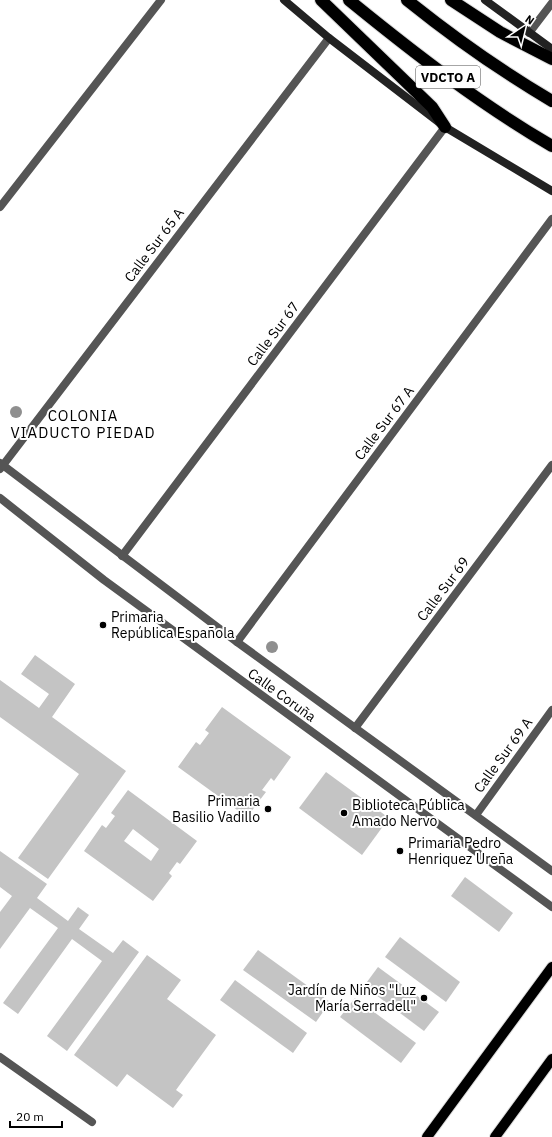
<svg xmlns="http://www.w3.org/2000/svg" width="552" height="1137" viewBox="0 0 552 1137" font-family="'IBM Plex Sans',sans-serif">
<rect width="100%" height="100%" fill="#fff"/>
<g fill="#c4c4c4" fill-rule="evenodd">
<path d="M35,655L75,684L52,717L126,771L48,879L18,858L79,774L0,717V680L39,708L49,694L21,674Z"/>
<path d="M222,707L291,757L274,781L271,778L262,790L266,792L247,817L178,767L196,742L200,745L209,733L205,730Z"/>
<path d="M326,772L389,818L362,855L299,808Z"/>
<path d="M128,790L197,841L180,864L177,862L169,873L172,876L153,901L84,851L102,825L106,828L115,816L111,813ZM133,829L159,849L151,861L124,841Z"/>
<path d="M0,851L47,884L37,898L68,921L78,907L89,915L79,929L113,953L123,940L139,952L67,1051L47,1036L102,961L72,939L18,1014L3,1003L58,928L30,908L0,949V912L12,896L0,887Z"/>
<path d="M465,877L513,913L499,932L451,896Z"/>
<path d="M400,937L460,982L446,1002L385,957Z"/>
<path d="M258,950L330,1002L316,1022L243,970Z"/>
<path d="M147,955L181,980L167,999L216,1035L176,1090L183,1095L173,1108L127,1074L117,1087L74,1055Z"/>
<path d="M378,967L439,1012L424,1031L364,986Z"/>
<path d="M235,980L307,1033L293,1053L220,1000Z"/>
<path d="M355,998L416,1043L401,1063L340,1017Z"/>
</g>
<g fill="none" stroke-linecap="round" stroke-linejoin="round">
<defs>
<g id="primary">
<path d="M427,1137L552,967"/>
<path d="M495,1137L552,1059"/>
</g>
<g id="motorway">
<path d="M321,0L432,107L445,127"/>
<path d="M349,0C414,53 480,104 552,146"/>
<path d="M407,0C453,37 501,71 552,101"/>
<path d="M451,0L500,32L552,59"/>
</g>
</defs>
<use href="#primary" stroke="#dbdbdb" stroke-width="12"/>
<use href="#motorway" stroke="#dbdbdb" stroke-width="14"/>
<path stroke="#555" stroke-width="8" d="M0,1057L92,1122"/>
<g stroke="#555" stroke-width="8">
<path d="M529,33L552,3"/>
<path d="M0,207L161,0"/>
<path d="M0,469L329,38"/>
<path d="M122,556L445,127"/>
<path d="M237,642L552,219"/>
<path d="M355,728L552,465"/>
<path d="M476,815L552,710"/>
</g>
<g stroke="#555" stroke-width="8">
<path d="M0,463L237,642L552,871"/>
<path d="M0,498L104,580L552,907"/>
</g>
<g stroke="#222" stroke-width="8">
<path d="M284,0L329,38L445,127L552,191"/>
<path d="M485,0L552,49"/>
</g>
<use href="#primary" stroke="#000" stroke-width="10"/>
<use href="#motorway" stroke="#000" stroke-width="12"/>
</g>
<g fill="#8f8f8f">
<circle cx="16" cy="412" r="6"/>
<circle cx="272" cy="647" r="6"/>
</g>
<g fill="#000" stroke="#fff" stroke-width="1.5">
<circle cx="103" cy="625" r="4"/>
<circle cx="268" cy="809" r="4"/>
<circle cx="344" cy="813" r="4"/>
<circle cx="400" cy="851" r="4"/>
<circle cx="424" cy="998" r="4"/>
</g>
<g text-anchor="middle" stroke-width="4" stroke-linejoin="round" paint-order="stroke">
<rect fill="#fff" stroke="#4c4c4c" stroke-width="1" x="416" y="66" width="64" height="22" rx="3"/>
<g font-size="13" font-weight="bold" fill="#000">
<text x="448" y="82">VDCTO A</text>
</g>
<g font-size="14" fill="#000" stroke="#fff">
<text transform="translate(154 245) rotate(-53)" y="5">Calle Sur 65 A</text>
<text transform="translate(273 334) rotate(-53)" y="5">Calle Sur 67</text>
<text transform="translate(384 423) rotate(-53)" y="5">Calle Sur 67 A</text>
<text transform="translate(443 589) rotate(-53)" y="5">Calle Sur 69</text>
<text transform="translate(282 695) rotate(36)" y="5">Calle Coruña</text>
<text transform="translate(503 755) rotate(-54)" y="5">Calle Sur 69 A</text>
</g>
<g font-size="14" fill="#000" stroke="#fff" text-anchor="start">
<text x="111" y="622">Primaria<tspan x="111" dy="16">República Española</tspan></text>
<text x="260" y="806" text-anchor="end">Primaria<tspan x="260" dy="16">Basilio Vadillo</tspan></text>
<text x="352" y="810">Biblioteca Pública<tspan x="352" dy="16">Amado Nervo</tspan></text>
<text x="408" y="848">Primaria Pedro<tspan x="408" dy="16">Henriquez Ureña</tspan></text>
<text x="416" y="995" text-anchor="end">Jardín de Niños "Luz<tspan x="416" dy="16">María Serradell"</tspan></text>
</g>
<g font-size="15" letter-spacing="1" fill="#000" stroke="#fff">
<text x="83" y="421">COLONIA<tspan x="83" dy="17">VIADUCTO PIEDAD</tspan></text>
</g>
</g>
<g transform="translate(524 28) rotate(35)" stroke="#ffffff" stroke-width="3" paint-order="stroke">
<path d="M0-3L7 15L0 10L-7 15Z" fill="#000000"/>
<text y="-6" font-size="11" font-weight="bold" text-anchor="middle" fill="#000000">N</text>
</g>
<path d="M10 1121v6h52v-6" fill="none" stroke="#000000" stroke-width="2"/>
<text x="16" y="1121" font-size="12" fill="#000000" stroke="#ffffff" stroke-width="3" paint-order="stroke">20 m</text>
</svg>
